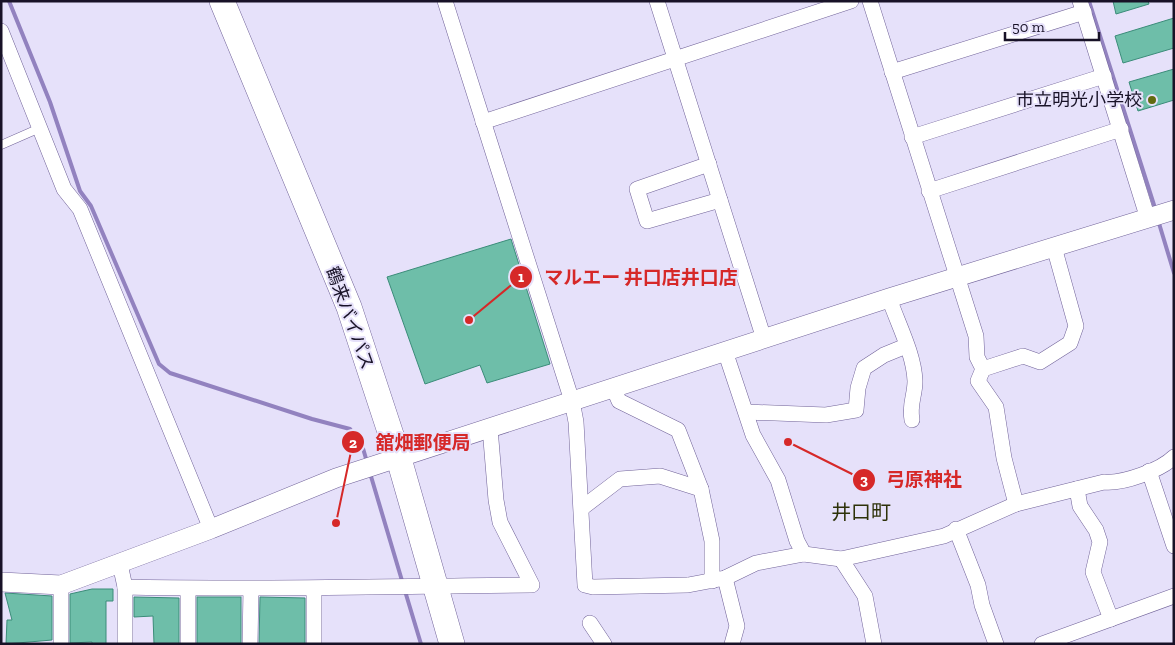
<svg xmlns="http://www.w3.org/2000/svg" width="1175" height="645" viewBox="0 0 1175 645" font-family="'Zilla Slab','Noto Sans JP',serif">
<rect width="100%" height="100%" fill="#e6e1fa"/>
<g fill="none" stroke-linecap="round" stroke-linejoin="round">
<g stroke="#9282bf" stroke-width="4">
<path d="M9,1L50,102L80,191L91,206L159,364L170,373L312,419L350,429L362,445L367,462"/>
<path d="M1089,1L1156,211"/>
<path d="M1158,220L1174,273"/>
<path d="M370,473L403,584"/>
<path d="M405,591L421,644"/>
</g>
</g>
<g fill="#6ebea9" stroke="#3b8c79">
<path d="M1113,1H1148L1149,4L1116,14Z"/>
<path d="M1174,18V48L1123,63L1115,36Z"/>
<path d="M1174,69V100L1138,111L1129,82Z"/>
<path d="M511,239L550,364L487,383L480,365L425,384L387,277Z"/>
<path d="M92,589H113V601H106V644H92V642L70,643V594Z"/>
<path d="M5,593L52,596V640L6,644L7,620H12Z"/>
<path d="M134,597L179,598V644H154L153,616L134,617Z"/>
<rect x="197" y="597" width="44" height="47"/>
<path d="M260,597L305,598V644H259Z"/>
</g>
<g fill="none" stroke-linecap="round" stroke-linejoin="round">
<defs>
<path id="service" d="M1,145L40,128"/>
<g id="minor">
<path d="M445,1L572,401L576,422L585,585L593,587L688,585L725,578L756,563L804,554L841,559L944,536L1016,504L1104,482C1123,484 1161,470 1174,457"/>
<path d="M657,1L764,339"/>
<path d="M870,1L976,336L977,357L983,369L1023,356L1040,362L1070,343L1076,326L1054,247"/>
<path d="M1080,1L1148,219"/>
<path d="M1,31L64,189L80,209L211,529"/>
<path d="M892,72L1084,12"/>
<path d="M483,122L851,1"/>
<path d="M912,137L1104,76"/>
<path d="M709,164L637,189L647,221L720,200"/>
<path d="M929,191L1121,129"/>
<path d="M889,298C898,324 914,354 915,381C915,396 909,404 912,420"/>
<path d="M725,351L753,435L778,480L797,541L804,554"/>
<path d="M983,369L978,381L996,407L1004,458L1016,504"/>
<path d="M613,387L619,401L678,430L701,489L712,541V581"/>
<path d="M746,412L826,415L856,410L858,388L864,368L884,355L906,346"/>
<path d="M1149,471L1174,546"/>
<path d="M1077,489L1080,506L1096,530L1100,542L1093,572L1111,619"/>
<path d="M582,508L620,479L660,476L701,489"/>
<path d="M956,529L978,585L982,605L996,644"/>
<path d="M841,559L865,596L874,644"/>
<path d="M120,564L125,587C261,590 397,586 532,585L500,522L496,500L490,428"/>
<path d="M725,578L737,626L732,644"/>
<path d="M61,585V644"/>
<path d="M125,587V644"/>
<path d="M188,589V644"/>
<path d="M314,589V644"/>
<path d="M590,623L604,644"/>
<path d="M250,644L251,589"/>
<path d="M1042,644L1174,596"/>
</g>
<path id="tertiary" d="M1,582L61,585L211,529L336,478L889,298L1174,210"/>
<path id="trunk" d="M222,1L349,307L399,459L452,644"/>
</defs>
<use href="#service" stroke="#716399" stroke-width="9"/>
<use href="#minor" stroke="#716399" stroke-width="16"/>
<use href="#tertiary" stroke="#716399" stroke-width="20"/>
<use href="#trunk" stroke="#716399" stroke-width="26"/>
<use href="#service" stroke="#fff" stroke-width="8"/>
<use href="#minor" stroke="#fff" stroke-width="15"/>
<use href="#tertiary" stroke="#fff" stroke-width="19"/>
<use href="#trunk" stroke="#fff" stroke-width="25"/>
</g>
<circle fill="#626a0f" stroke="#e6e1fa" stroke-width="2" cx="1152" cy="100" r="5"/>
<g text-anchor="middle" stroke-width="4" stroke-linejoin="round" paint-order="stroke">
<g font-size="18" fill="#181227" stroke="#e6e1fa" text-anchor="end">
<text x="1142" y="106">市立明光小学校</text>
</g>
<g font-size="18" fill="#181227" stroke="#e6e1fa">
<text transform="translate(350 318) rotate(70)" y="6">鶴来バイパス</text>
</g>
<g font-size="20" fill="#2e3209" stroke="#e6e1fa">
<text x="861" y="519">井口町</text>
</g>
</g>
<path fill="none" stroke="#d62828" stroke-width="2" d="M469 320L521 277M336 523L353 442M788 442L864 480"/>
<g fill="#d62828" stroke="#e6e1fa" stroke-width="2">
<circle cx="469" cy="320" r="5"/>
<circle cx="336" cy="523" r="5"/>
<circle cx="788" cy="442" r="5"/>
<circle cx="521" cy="277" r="12"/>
<circle cx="353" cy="442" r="12"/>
<circle cx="864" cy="480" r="12"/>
</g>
<g font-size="15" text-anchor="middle" font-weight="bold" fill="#fff">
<text x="521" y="282">1</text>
<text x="353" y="448">2</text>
<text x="864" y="485">3</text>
</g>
<g font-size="19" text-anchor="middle" font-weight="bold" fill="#d62828" stroke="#e6e1fa" stroke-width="4" stroke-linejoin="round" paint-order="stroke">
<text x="641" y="284">マルエー 井口店井口店</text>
<text x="423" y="449">舘畑郵便局</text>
<text x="924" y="486">弓原神社</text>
</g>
<rect width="1175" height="645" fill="none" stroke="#181227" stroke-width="5"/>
<path d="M1005 32v8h94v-8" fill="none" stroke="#181227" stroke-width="2.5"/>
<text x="1012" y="32" font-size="15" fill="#181227" stroke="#e6e1fa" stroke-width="4" paint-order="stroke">50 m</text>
</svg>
